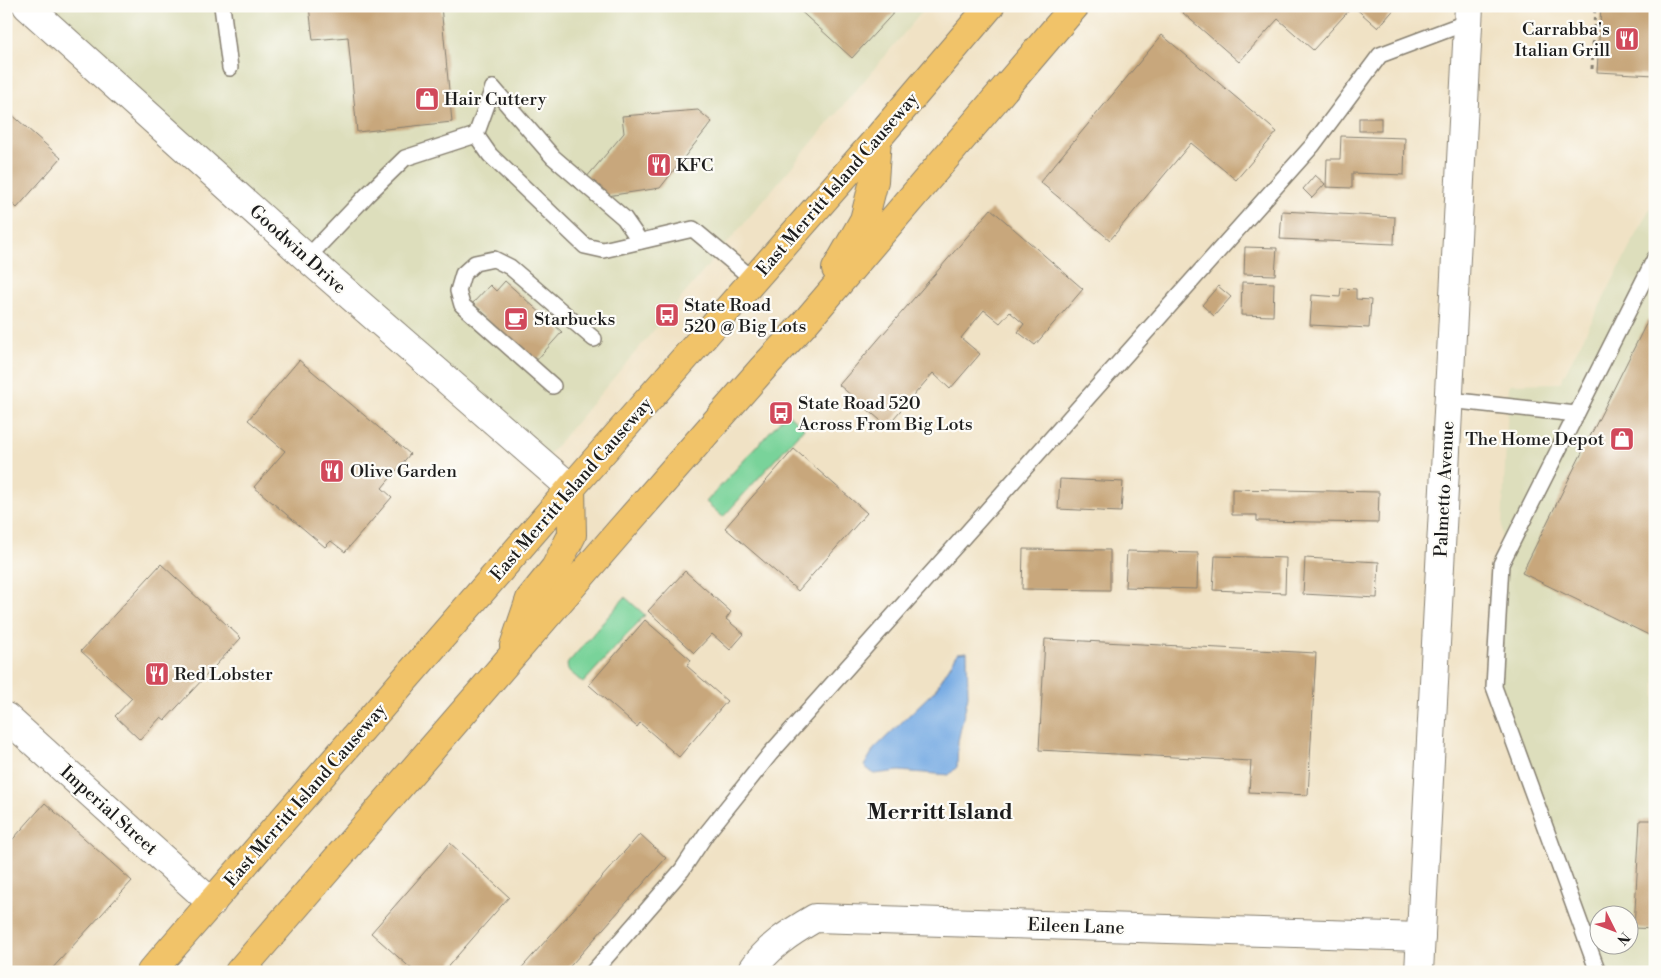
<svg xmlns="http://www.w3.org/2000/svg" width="1661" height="978" viewBox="0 0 1661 978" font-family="'Libre Bodoni',serif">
<rect width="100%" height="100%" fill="#fdfcf7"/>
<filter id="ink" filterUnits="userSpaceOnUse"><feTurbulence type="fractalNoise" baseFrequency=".02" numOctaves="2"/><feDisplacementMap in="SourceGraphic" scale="10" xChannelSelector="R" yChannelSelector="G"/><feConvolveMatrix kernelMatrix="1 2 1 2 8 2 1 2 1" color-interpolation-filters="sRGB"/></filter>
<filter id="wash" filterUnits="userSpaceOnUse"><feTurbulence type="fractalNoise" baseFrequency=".0096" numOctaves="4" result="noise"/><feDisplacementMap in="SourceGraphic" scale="20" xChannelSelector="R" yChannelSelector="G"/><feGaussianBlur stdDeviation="1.12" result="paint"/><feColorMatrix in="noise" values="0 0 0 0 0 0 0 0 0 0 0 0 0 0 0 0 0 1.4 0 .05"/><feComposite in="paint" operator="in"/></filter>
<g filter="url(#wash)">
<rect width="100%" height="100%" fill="#f0e2c5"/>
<g fill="#dddebc" fill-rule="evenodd">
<path d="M30,6H927L542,463Z"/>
<path d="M1655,198V972H1600L1494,687L1509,384L1560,383ZM1598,916H1628V946H1598Z"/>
</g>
<g fill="#79d39a" stroke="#4a785b">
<path d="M787,413L804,428L723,517L706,502Z"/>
<path d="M625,597L645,615L583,683L568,670L567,664Z"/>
</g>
<path fill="#76aae3" stroke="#496380" d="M967,652L968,696L958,741L957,767L949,775L899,771L874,774L864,766L874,749L935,690L958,653Z"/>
<g id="blocks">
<g fill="#c8a77b">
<path d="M309,6H441L452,122L357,132L348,37L313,40Z"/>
<path d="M795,6H897L899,7L852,58Z"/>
<path d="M1189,6H1353L1313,50L1278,19L1239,62L1183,13Z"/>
<path d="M1353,6H1397L1378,28Z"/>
<path d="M1601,6H1655V75L1597,72Z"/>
<path d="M1162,35L1277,132L1236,180L1191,143L1110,240L1040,182Z"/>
<path d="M698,110L712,122L660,188L607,196L586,178L624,133L622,116Z"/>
<path d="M10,113L61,158L17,208L6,198V115Z"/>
<rect x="1359" y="118" width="22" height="13"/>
<path d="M1341,136L1405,138L1404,175L1352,173V188L1326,187L1327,159H1340Z"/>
<path d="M1315,175L1325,184L1312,198L1303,189Z"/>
<path d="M991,209L1083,289L1035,345L1018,332L1024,324L1010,312L1000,323L984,310L961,338L980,354L950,389L933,373L887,426L839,385Z"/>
<path d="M1282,211L1395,217L1394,244L1280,239Z"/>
<path d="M1245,247L1277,248L1275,275L1244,274Z"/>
<path d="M505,281L562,332L534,363L470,306L490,285L496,291Z"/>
<path d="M1242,282L1274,283L1273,316L1241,315Z"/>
<path d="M1218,286L1231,297L1214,316L1202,305Z"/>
<path d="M1341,288L1356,289V299L1371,300L1369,328L1310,325L1312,295L1340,297Z"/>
<path d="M1655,306V638L1522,573Z"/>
<path d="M299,360L410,454L382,488L392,497L345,552L331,541L325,547L254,487L285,451L248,420Z"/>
<path d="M794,449L867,513L798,591L725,528Z"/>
<path d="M1060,479L1123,482L1121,512L1058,509Z"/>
<path d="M1232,489L1379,492L1378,523L1257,521V515H1232Z"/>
<path d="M1023,549L1110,550V590L1022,589Z"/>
<path d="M1127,551L1198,553L1197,589L1125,587Z"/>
<path d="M1215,556L1286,558L1285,593L1213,590Z"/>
<path d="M1305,558L1379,562L1377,598L1303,594Z"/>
<path d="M161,564L241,638L165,720L161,717L140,740L115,716L132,698L81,651Z"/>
<path d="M685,571L731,612L726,619L744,634L730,650L712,634L694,653L648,611Z"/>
<path d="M645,620L691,660L687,666L727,701L679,757L640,723L637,727L589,685Z"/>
<path d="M1045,639L1316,653L1308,795L1249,792L1251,761L1039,750Z"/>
<path d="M45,803L132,881L49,972H6V847Z"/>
<path d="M1640,820H1655V929L1634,928Z"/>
<path d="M640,834L666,858L565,972H518Z"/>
<path d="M450,843L509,897L443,972H415L371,933Z"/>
</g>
</g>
</g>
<g filter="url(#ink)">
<use href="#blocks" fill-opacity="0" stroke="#867f70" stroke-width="1"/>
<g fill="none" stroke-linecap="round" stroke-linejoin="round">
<defs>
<g id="lane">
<path d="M222,6L230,68"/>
<path d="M493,88L553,157L624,218L640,241"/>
<path d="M476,135L490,155L585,246L603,250L693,229L754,280"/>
<path d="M476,135L493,88"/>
<path d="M307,258L367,195L405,158L476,135"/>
<path d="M553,386L462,305L458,291L463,274L475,263L494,259L510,267L594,339"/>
<path d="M1449,400L1576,414"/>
<path d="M593,972L682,870L706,834L770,754L1312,146L1380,55L1468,22"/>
<path d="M1598,972L1494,687L1501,564L1655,258"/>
</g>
<g id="street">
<path d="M27,6L307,258L571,488"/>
<path d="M6,717L212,903"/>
<path d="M751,972C767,947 791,932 815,918L1421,937"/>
<path d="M1419,972L1469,6"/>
</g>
<g id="primary">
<path d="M836,269L864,220L874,181L877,139"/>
<path d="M514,646L530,599L555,568L572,535L571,488"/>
<path d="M151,972L571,488L877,139L990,6"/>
<path d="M239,972L620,531L763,368L804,324L1075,6"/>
</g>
</defs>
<use href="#lane" stroke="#867f70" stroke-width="18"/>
<use href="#street" stroke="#867f70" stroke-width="30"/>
<use href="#primary" stroke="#867f70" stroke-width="30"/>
<path stroke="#867f70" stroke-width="3" stroke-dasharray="4 4" stroke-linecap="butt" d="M1592,69L1595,6"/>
<use href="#lane" stroke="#fff" stroke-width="15"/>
<use href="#street" stroke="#fff" stroke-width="28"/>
<use href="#primary" stroke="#f1c369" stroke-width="28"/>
</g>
</g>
<defs>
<symbol id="restaurant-square" viewBox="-11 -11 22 22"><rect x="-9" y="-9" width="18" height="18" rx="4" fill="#d1495b" stroke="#fdfcf7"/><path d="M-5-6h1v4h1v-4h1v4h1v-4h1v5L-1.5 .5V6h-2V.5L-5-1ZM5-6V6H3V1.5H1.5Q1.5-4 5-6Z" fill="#fff"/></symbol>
<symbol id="shop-square" viewBox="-11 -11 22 22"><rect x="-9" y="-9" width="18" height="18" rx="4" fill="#d1495b" stroke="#fdfcf7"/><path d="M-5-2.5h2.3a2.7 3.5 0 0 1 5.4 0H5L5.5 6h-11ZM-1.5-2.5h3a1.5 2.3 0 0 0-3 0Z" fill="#fff"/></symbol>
<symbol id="bus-square" viewBox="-11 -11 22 22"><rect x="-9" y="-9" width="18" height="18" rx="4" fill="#d1495b" stroke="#fdfcf7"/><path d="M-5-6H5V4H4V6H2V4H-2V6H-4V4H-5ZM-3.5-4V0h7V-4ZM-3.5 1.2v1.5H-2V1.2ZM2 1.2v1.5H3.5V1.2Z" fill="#fff"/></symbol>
<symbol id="cafe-square" viewBox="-11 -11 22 22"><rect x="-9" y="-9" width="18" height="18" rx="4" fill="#d1495b" stroke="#fdfcf7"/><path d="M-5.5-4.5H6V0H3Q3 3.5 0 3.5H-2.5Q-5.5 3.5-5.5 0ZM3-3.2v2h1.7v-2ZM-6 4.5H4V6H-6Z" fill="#fff"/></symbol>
</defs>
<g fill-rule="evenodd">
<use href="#restaurant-square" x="1613" y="25" width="28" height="28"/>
<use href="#shop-square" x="413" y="85" width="28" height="28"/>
<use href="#restaurant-square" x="645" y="151" width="28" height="28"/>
<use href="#bus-square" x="653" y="301" width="28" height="28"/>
<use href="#cafe-square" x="502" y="305" width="28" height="28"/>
<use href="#bus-square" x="767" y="399" width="28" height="28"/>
<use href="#shop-square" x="1608" y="425" width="28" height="28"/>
<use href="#restaurant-square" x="318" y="457" width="28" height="28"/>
<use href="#restaurant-square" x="143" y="660" width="28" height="28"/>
</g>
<g text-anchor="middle" stroke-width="4.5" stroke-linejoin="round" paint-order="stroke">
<g font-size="18" fill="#1c1c1c" stroke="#fdfcf7" text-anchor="start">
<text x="1610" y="35" text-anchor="end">Carrabba's<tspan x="1610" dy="21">Italian Grill</tspan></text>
<text x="444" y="105">Hair Cuttery</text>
<text x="676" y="171">KFC</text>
<text x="684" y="311">State Road<tspan x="684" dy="21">520 @ Big Lots</tspan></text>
<text x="534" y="325">Starbucks</text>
<text x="798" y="409">State Road 520<tspan x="798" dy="21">Across From Big Lots</tspan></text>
<text x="1604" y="445" text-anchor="end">The Home Depot</text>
<text x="350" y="477">Olive Garden</text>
<text x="174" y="680">Red Lobster</text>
</g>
<g font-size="18" fill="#1c1c1c" stroke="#fdfcf7">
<text transform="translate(837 184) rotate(-49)" y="6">East Merritt Island Causeway</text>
<text transform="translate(298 249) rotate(42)" y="6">Goodwin Drive</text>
<text transform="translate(571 489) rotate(-49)" y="6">East Merritt Island Causeway</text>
<text transform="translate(1444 489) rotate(-87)" y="6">Palmetto Avenue</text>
<text transform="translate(305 795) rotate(-49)" y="6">East Merritt Island Causeway</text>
<text transform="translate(109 810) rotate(42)" y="6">Imperial Street</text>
<text transform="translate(1076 926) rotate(2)" y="6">Eileen Lane</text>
</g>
<g font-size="22" font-weight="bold" fill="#1c1c1c" stroke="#fdfcf7">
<text x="940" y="819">Merritt Island</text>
</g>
</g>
<rect width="1661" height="978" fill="none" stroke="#fdfcf7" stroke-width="25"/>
<g transform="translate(1614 930) rotate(132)"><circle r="24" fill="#fdfcf7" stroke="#a3a29f"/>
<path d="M0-4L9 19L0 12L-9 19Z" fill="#d1495b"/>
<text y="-8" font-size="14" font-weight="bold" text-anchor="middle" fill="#1c1c1c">N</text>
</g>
</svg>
